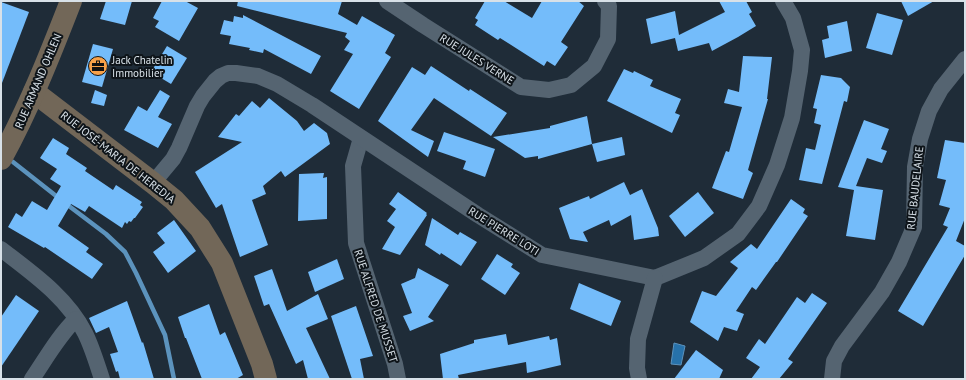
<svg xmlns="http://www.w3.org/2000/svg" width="966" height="380" viewBox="0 0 966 380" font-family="'PT Sans',sans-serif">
<rect width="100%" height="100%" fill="#1f2c38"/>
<path fill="#2772aa" stroke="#5c93bd" d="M674,343L685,346L681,365L671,364Z"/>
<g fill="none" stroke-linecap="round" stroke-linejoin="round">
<g stroke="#5c93bd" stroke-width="4.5">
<path d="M13,162L60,199"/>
<path d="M65,203L106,234L125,252L136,273L165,335L174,379"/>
</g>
</g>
<g fill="#74bcfa">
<path d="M106,1H132L125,25L100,19Z"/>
<path d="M162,1H185L198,8L179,41L155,27L159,21L153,18Z"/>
<path d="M238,1H342L338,14L357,25L362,16L395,35L385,53L391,57L359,109L330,91L353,54L344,50L350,41L345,37L347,33L237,6Z"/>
<path d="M485,1H504L532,18L542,1H578L584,6L561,42L568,47L555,66L547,61L544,66L500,38L498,40L475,25L478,20L475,18Z"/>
<path d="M719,1H746L752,12L749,14L756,26L738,37L712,51L709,43L678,51L675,38L651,44L646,19L675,11L679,35L725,12Z"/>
<path d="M901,1H934L908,16Z"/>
<path d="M1,2L29,12L2,83H1Z"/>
<path d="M877,13L903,20L892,55L866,48Z"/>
<path d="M243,15L321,56L311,74L264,49L263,53L249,50L250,48L229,44L231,36L220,34L224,20L233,22L234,16L243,18Z"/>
<path d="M847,21L852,51L825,58L822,40L829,38L827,26Z"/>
<path d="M93,44L113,49L102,87L82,82Z"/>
<path d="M167,46L187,58L171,84L151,72Z"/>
<path d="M743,56L772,57L767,99H768L748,170L753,173L743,199L712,188L726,151L729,152L742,107L724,103L728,89L739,92Z"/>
<path d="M431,66L469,91L470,89L507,113L491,136L434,98L411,130L434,141L428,157L378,121L412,67L425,75Z"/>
<path d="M624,69L633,73L634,71L653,80L650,86L681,99L675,113L680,115L672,133L607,101Z"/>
<path d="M821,75L841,78L850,87L847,102L844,101L822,184L799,180L806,148L815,150L821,125L814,123L817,109L813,108Z"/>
<path d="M95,90L107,95L104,106L91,103Z"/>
<path d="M160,90L170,96L158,117L172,124L158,148L124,130L138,106L147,111Z"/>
<path d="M269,98L297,121L304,131L314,123L327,133L330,144L285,177L281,171L263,186L266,194L252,200L268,245L240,257L222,204L216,208L195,172L242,142L218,137L236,114L239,116L252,101L260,108Z"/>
<path d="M587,116L592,144L538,159V156L525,158L493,137L550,128V126Z"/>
<path d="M864,120L889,129L881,149L887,151L882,163L867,158L856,186L883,190L875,240L846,236L854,190L838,187Z"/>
<path d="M444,132L495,149L485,177L463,169L466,161L437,151Z"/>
<path d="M622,137L625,155L597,162L592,144Z"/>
<path d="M53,138L69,148L66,154L87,168L85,171L113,190L116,185L142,202L140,205L143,207L135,218H134L131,222L129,221L127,224L125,222L122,228L89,206L85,212L71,204L58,226L89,248L86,252L103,264L92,279L45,247L44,248L8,227L16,213L22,217L32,201L47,210L61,186L50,179L57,169L40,158Z"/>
<path d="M945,140L965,143V218L956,241L965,246V255L923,326L898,311L948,227L943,225L950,208L939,205L946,180L937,178Z"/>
<path d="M324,173L323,178L327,177V219L298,221L299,174Z"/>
<path d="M624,182L630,195L642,189L658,228L659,236L634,240L631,215L611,226L609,220L583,232L588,242L570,239L559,208L589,196L590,199Z"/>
<path d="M398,192L427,213L426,214L427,215L400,255L382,249L395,227L387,221L396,209L389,204Z"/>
<path d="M698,192L714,213L685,237L669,216Z"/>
<path d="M791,199L805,209L803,213L808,216L777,262H776L756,290L752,287L736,311L744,314L737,331L724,327L718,341L690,322L702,291L716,296L738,268L730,262L751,244L757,249Z"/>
<path d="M432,218L458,235L460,232L477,242L461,266L441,253L440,255L425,245Z"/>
<path d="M174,220L196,251L168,273L153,252L165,243L157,233Z"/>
<path d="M497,254L513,264L511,267L520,273L505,295L481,279Z"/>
<path d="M337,259L344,279L315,292L308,272Z"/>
<path d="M418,268L449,285L428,317L434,321L410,331L403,316L412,313L401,284L415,278Z"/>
<path d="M272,269L287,311L318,294L328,319L306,328L330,379H308L303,360L296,364L269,304L264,306L254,276Z"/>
<path d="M579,283L621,301L611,326L570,309Z"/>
<path d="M812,293L827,303L788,359L793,362L779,379H751L760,367L746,358L759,339L765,344L797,297L805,303Z"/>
<path d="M16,295L39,311L1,367V317Z"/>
<path d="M127,301L142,343L143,342L154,379H120L118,371L116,372L110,354L118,352L109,327L96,333L89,318Z"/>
<path d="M209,304L220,335L225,332L243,375L236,379H202L186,338H185L178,317Z"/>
<path d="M356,306L373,356L360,359L364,379H352L331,316Z"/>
<path d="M506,334L508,345L549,336L550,340L557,338L561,365L527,373L526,362L458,375L459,379H443L440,354L474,343V340Z"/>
<path d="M696,350L723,370L719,379H674Z"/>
</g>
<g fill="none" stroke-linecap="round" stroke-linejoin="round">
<g stroke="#556471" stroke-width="16">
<path d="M387,1L423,25L521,87L549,90L571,85L594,66L608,39L609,6L605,1"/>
<path d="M361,138L353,166L356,243L395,364L398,379"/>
<path d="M153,183L173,159L179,148L197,106L203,96L215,81L221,76L228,73H236L258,76L277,84L312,105L478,215L542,255L655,278L704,258L738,234L759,206L777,165L792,118L800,71L802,50L793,18L783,1"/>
<path d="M1,249C32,273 67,297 85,333C92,347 97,364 102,379"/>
<path d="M32,379C45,360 59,335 76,319"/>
<path d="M639,379L637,368L638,339L655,278"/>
<path d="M832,379L834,361L842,346L882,292L899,262L914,227L915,167L920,139L929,111L941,89L965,59"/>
</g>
<g stroke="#726758" stroke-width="22">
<path d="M34,92L153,183L174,200L200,228L222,263L262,364L266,379"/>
<path d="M1,159C29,108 50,55 71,1"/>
</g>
</g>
<defs>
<symbol id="office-disc" viewBox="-11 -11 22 22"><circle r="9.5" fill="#f7a149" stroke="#0e1419"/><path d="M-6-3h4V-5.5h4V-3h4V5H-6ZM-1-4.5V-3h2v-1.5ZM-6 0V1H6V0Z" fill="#111"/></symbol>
</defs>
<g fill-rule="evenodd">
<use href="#office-disc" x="87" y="55" width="22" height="22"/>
</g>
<g text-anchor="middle" stroke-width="4" stroke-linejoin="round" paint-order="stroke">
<g font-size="11" fill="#d8e1e8" stroke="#0e1419">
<text transform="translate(477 59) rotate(32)" y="4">RUE JULES VERNE</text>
<text transform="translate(38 81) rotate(-67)" y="4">RUE ARMAND OHLEN</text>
<text transform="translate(118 157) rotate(38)" y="4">RUE JOSÉ-MARIA DE HEREDIA</text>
<text transform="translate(915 188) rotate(-84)" y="4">RUE BAUDELAIRE</text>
<text transform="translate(504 231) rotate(32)" y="4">RUE PIERRE LOTI</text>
<text transform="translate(376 306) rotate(72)" y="4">RUE ALFRED DE MUSSET</text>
</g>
<g font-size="11" fill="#d8e1e8" stroke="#0e1419" text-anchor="start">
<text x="112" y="64">Jack Chatelin<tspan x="112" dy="13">Immobilier</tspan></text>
</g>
</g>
<rect width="966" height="380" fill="none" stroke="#d8e1e8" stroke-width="4"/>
</svg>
